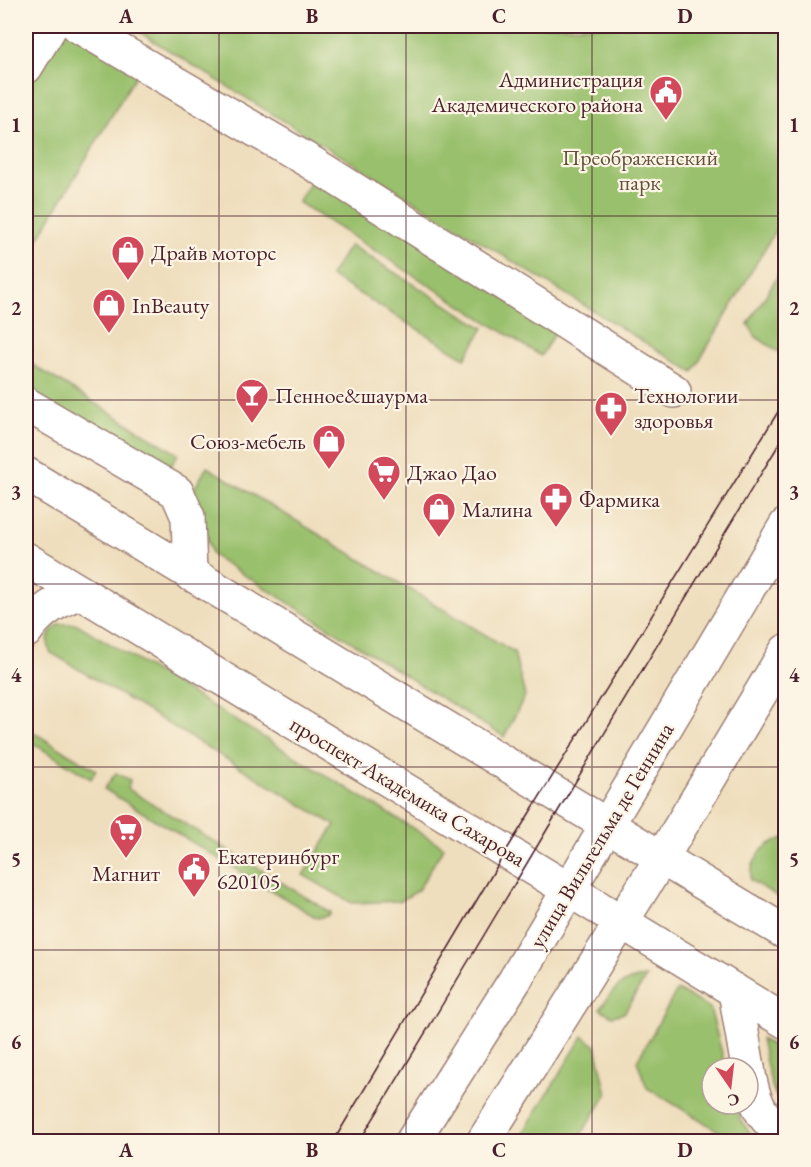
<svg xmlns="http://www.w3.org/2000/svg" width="811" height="1167" viewBox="0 0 811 1167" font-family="'EB Garamond',serif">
<rect width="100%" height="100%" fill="#fcf5e5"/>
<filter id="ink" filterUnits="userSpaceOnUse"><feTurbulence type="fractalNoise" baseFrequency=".0167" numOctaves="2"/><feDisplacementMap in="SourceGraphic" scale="12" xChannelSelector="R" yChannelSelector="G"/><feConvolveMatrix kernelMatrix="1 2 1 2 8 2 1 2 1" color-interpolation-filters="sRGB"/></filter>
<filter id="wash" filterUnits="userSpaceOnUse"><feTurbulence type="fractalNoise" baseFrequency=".008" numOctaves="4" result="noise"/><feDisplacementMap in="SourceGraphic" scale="24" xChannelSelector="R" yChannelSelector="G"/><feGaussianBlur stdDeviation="1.35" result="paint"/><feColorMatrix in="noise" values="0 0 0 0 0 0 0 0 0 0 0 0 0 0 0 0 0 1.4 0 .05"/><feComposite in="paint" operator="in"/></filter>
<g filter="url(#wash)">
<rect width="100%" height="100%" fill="#efdebd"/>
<g fill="#99c06c" stroke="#72704c" stroke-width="1.5">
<path d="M26,26H66L139,70L26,259Z"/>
<path d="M129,26H785V214L693,372Z"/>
<path d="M315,175L560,324L541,356L298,202Z"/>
<path d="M350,245L484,328L465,358L330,276Z"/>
<path d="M785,264V356L756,337L748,324Z"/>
<path d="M26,361L178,454L166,475L26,391Z"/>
<path d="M207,467L514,652L525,696L504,737L212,555L200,515L189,497Z"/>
<path d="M60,624H77L444,847L418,890L401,901L352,903L303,875L335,825L50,652C46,639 48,631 60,624Z"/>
<path d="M26,728L96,770L91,779L26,739Z"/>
<path d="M116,773L130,780L128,789L330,912L327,916L317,918L104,789Z"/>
<path d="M785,838H786L785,901L750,880C752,857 763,843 785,838Z"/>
<path d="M646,977L624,1013L612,1016L600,1009C613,989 621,979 646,977Z"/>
<path d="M677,990L710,1008L726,1068H712V1104H736L740,1119L756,1141H735L647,1088L637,1061Z"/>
<path d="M583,1036L596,1046L607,1094L577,1141H518Z"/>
<path d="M761,1039L785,1053V1111C769,1091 767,1063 761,1039Z"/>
</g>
</g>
<g filter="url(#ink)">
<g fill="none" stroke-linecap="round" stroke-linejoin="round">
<defs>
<g id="street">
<path d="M78,26L312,163L674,391"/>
<path d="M26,67L51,26"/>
<path d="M26,404L177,492L188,517L190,574"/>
<path d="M26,631C40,610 58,601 80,592"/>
<path d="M735,991L748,1068"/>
<path d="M748,1069C753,1098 759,1119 786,1135"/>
</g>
<g id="secondary">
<path d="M26,474L786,933"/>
<path d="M26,559L786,1022"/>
<path d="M412,1142L515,980L786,525"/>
<path d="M483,1142L661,859L786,651"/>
</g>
</defs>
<use href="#street" stroke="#9c7e74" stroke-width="36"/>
<use href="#secondary" stroke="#9c7e74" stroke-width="36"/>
<use href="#street" stroke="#fff" stroke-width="33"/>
<use href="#secondary" stroke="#fff" stroke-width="33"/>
<g stroke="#4a1f2b" stroke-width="1.5">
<path d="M333,1142L506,851L786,399"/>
<path d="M359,1142C503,907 641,668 786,433"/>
</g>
</g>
</g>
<path fill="none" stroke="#4a1f2b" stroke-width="1.5" stroke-opacity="0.55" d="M219,26V1142M406,26V1142M592,26V1142M26,216H786M26,400H786M26,584H786M26,767H786M26,950H786"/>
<defs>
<symbol id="civic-pin" viewBox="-11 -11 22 30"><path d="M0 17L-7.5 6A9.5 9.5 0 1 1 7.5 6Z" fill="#d1495b" stroke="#fcf5e5"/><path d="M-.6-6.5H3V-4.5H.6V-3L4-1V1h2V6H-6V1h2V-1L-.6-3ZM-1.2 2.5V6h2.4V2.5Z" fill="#fff"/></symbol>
<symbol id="shop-pin" viewBox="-11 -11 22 30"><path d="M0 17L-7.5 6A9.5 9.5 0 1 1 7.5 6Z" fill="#d1495b" stroke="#fcf5e5"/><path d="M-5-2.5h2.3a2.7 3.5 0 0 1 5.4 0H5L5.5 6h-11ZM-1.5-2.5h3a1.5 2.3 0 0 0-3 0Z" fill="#fff"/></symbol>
<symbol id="bar-pin" viewBox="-11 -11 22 30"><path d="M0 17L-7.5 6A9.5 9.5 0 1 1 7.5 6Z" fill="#d1495b" stroke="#fcf5e5"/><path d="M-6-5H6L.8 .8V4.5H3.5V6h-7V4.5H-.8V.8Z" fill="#fff"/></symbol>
<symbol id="pharmacy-pin" viewBox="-11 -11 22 30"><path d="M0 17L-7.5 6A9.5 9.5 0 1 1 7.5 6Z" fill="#d1495b" stroke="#fcf5e5"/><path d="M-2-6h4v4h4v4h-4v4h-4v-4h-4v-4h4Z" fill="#fff"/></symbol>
<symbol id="supermarket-pin" viewBox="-11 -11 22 30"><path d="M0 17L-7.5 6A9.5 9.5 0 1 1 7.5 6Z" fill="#d1495b" stroke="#fcf5e5"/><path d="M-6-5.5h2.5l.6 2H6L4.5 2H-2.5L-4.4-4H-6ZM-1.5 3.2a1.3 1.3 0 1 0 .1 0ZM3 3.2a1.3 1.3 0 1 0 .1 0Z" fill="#fff"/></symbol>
</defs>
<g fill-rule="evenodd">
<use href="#civic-pin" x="647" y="73" width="38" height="52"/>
<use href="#shop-pin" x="109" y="233" width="38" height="52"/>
<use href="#shop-pin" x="90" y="286" width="38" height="52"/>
<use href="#bar-pin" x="233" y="376" width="38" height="52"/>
<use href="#pharmacy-pin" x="592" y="389" width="38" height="52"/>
<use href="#shop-pin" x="310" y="422" width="38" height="52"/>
<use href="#supermarket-pin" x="365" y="453" width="38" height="52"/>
<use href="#pharmacy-pin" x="537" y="480" width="38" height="52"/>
<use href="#shop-pin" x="420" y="490" width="38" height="52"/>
<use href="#supermarket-pin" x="107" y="811" width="38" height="52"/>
<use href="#civic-pin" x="175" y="850" width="38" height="52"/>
</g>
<g text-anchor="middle" stroke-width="4.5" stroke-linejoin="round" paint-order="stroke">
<g font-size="22" fill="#4a1f2b" stroke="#fcf5e5" text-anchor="start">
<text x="643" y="87" text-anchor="end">Администрация<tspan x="643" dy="25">Академического района</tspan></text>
<text x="151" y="260">Драйв моторс</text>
<text x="132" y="313">InBeauty</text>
<text x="275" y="403">Пенное&amp;шаурма</text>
<text x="634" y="403">Технологии<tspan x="634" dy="25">здоровья</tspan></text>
<text x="306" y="449" text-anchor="end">Союз-мебель</text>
<text x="407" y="480">Джао Дао</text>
<text x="579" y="507">Фармика</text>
<text x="462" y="517">Малина</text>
<text x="217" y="864">Екатеринбург<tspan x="217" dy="25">620105</tspan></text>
<text x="126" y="881" text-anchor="middle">Магнит</text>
</g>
<g font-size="22" fill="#624f3e" stroke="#fcf5e5">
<text x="640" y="165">Преображенский<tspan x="640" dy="25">парк</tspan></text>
</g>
<g font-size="22" fill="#4a1f2b" stroke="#fcf5e5">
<text transform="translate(408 791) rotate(31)" y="8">проспект Академика Сахарова</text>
<text transform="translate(601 835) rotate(-59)" y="8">улица Вильгельма де Геннина</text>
</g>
</g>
<rect width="811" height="1167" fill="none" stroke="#fcf5e5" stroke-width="66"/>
<g transform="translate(730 1086) rotate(166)"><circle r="28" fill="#fcf5e5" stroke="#b59f9b" stroke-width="1.5"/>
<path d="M0-4.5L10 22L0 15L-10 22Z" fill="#d1495b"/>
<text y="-9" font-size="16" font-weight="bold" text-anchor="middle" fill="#4a1f2b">С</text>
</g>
<rect x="33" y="33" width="745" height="1101" fill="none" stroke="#4a1f2b" stroke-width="2"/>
<g font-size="20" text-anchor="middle" font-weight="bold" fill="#4a1f2b">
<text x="126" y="23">A</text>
<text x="312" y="23">B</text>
<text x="499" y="23">C</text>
<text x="685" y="23">D</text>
<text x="16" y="132">1</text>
<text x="794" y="132">1</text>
<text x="16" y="315">2</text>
<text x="794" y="315">2</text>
<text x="16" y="499">3</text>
<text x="794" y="499">3</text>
<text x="16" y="682">4</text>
<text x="794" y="682">4</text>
<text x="16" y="866">5</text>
<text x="794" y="866">5</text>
<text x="16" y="1049">6</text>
<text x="794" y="1049">6</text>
<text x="126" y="1157">A</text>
<text x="312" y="1157">B</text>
<text x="499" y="1157">C</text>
<text x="685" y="1157">D</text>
</g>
</svg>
